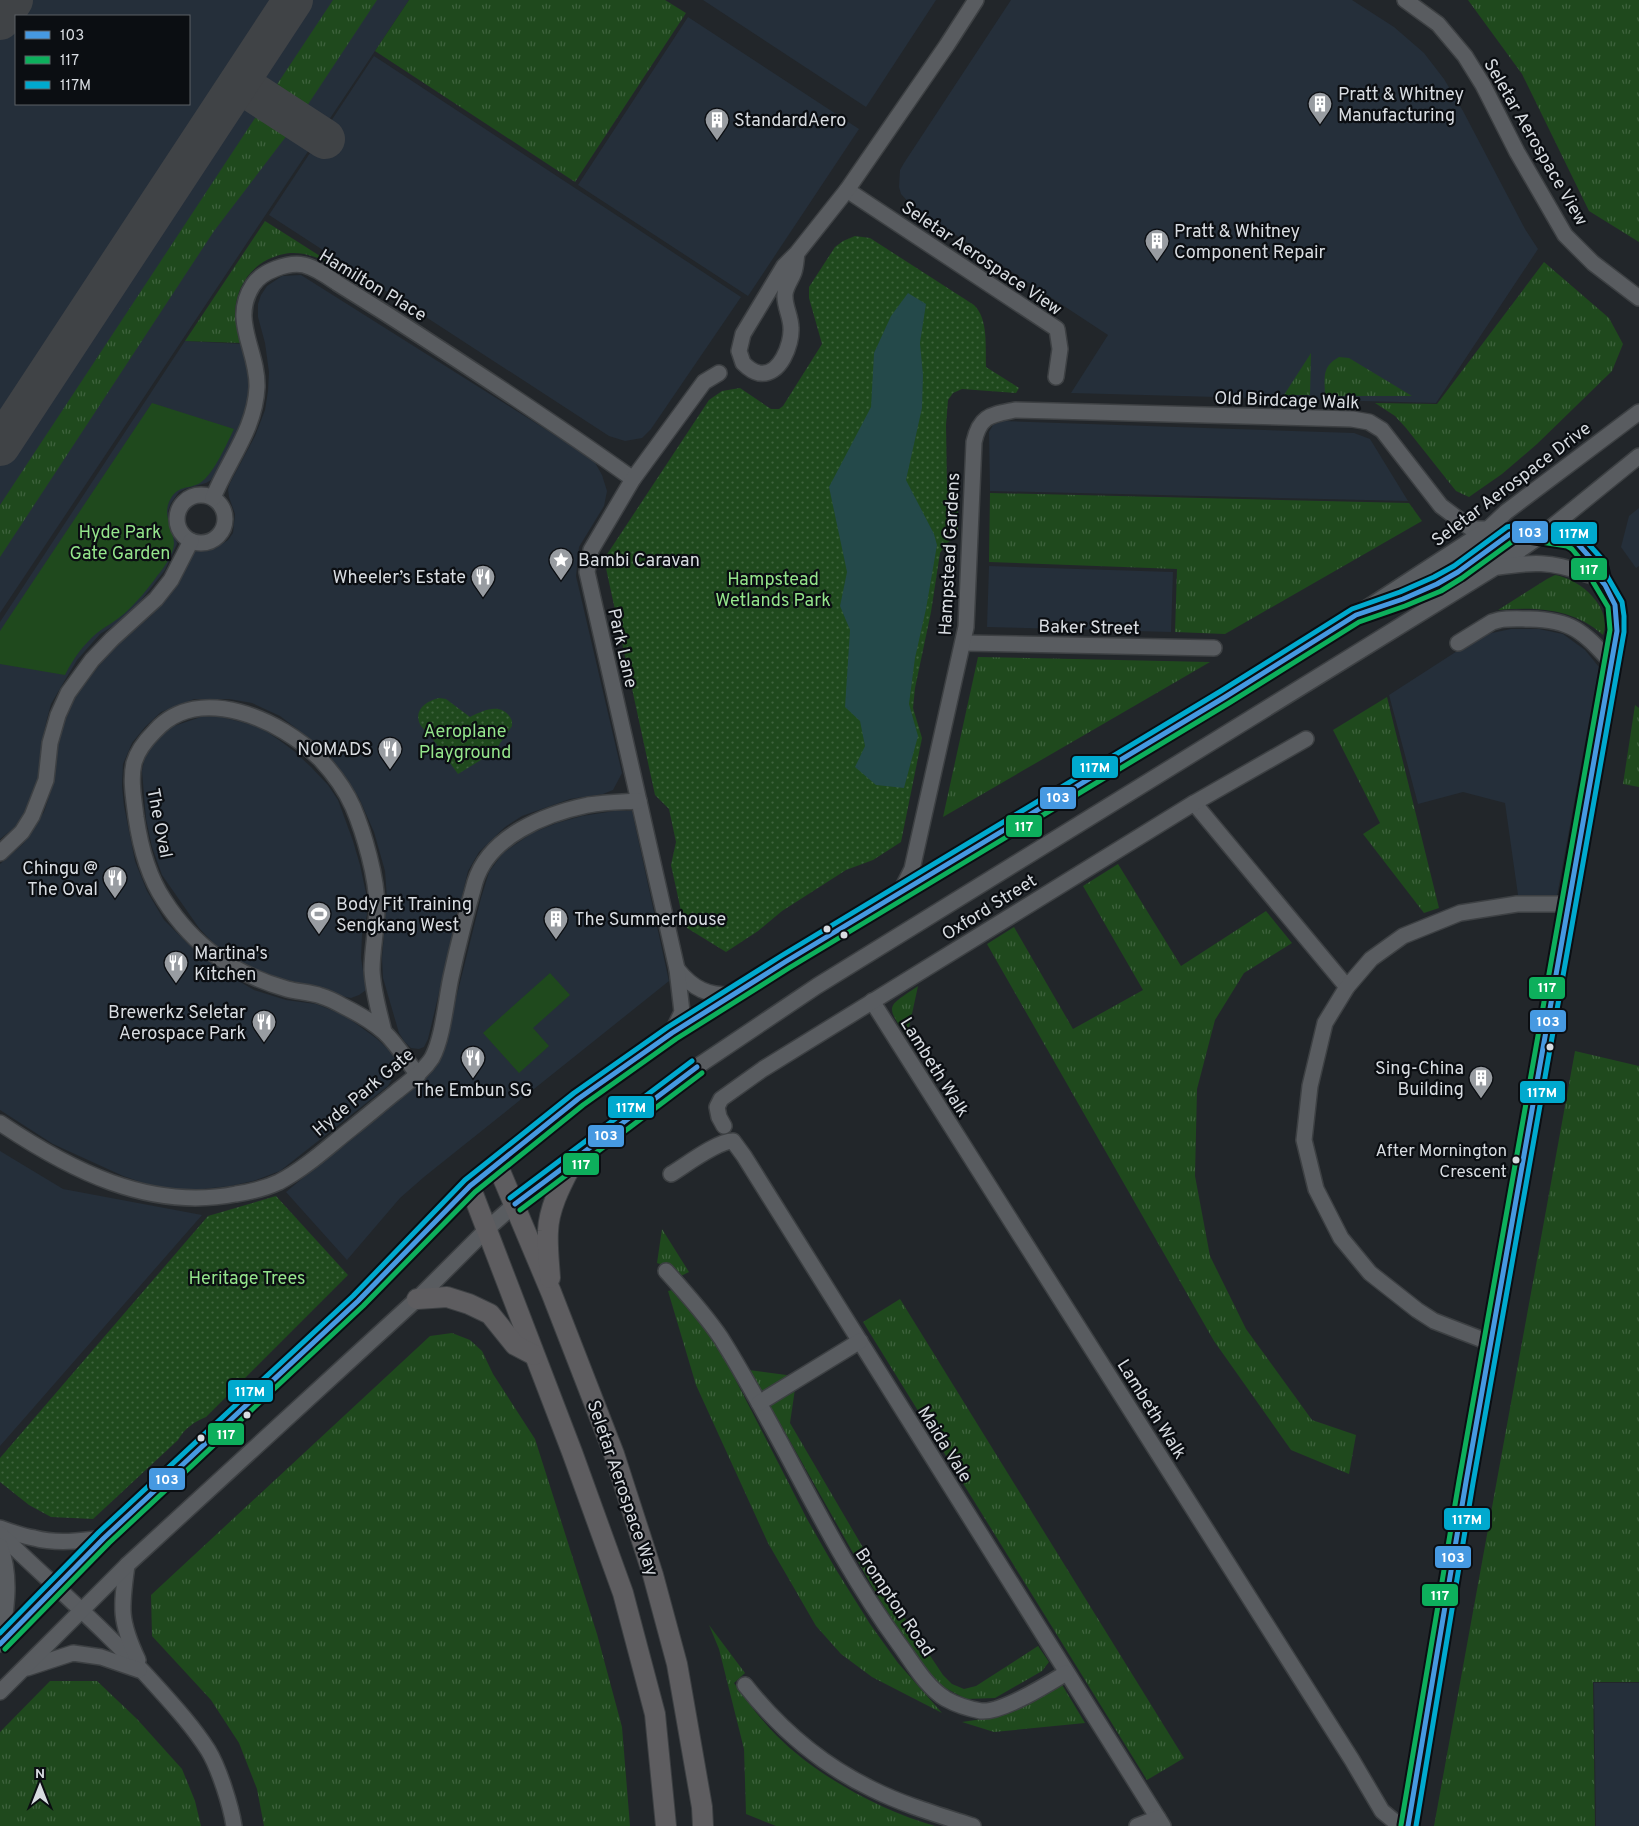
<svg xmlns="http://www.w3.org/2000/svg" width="1639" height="1826" viewBox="0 0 1639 1826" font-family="Overpass,sans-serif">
<defs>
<pattern id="grass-tufts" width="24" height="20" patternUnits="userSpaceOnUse" patternTransform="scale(1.25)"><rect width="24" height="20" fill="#1f491d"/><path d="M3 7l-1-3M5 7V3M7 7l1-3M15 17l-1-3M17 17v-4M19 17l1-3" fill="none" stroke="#3f633e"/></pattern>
<pattern id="park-dots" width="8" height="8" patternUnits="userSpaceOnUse" patternTransform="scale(1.25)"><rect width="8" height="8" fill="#1f491d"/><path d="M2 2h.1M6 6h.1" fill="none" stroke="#3f633e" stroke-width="1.8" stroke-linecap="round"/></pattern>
</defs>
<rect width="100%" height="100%" fill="#22262a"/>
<g fill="#252f3a" fill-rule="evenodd">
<path d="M0,0H409L0,613ZM16,16H189V104H16Z"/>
<path d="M703,0H936L866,107Z"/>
<path d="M1011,0H1352L1394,27L1424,53L1444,79L1463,111L1525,229L1538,249L1436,403L1071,393L1108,335L913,207L901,194L899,187L900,170L904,163Z"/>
<path d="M688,17L859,129L748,296L578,185Z"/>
<path d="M374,56L741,297L651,429L642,438L625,441L609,436L269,215Z"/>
<path d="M301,275L593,459L602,475L607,491L604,506L579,547L576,576L622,773L613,790L603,794L570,799L522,816L505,827L479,852L468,871L428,1039L424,1047L419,1049L411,1048L404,1041L399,1033L383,978L382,958L387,899L385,871L374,832L359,798L337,766L301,732L280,716L252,703L229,699H194L161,712L145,727L132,743L123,764L122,786L124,806L135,861L147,891L164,920L187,943L225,973L254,990L286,1000L316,1004L344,1015L376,1038L392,1053L397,1062L395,1074L388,1086L280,1171L253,1181L230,1186L203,1189H175L153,1186L123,1176L53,1144L0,1110V864L23,844L44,812L51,791L55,774L57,749L65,721L77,694L109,653L152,615L171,594L180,580L195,549H205L222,544L228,540L233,533L235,514L229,497L228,489L230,483L255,436L265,410L268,391L269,372L265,343L258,317V304L261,295L267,286L282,276Z"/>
<path d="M185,341L242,344L251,379L247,414L221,465L211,480L206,483L185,489L179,492L171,503L168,511L169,517L176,537L177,544L165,570L139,603L121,621L100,634L77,660L62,685L51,704L47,719L41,746V771L37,792L28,809L14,828L0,839V622Z"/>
<path d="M1003,421L1354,433L1370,439L1408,501L990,491L989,432L993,425Z"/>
<path d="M1639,508V566L1636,568L1621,547L1629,516Z"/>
<path d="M989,566L1173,572L1171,632L987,627Z"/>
<path d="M1511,629H1539L1563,634L1585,650L1599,667L1557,896L1518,895L1505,803L1463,792L1418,804L1389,695L1482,635Z"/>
<path d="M204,716L221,717L241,722L261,728L279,740L294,751L311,767L328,785L338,800L353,841L360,865L366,893L367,915L362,935L361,958L366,990L359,995L351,998L336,995L319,987L268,976L242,964L216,946L199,928L162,875L152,847L146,819L142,771L145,756L156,741L171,727Z"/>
<path d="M614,811H632L669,981L424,1177L400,1198L347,1260L286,1192L435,1068L442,1055L481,898L489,872L503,853L532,833L557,823L582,816Z"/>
<path d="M0,1151L63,1189L202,1215L0,1446Z"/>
<path d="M1594,1683H1639V1826H1596Z"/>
</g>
<g fill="url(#grass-tufts)">
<path d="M333,0H377L301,115L270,95Z"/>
<path d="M409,0H665L686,13L575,182L375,51Z"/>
<path d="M1468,0H1639V242L1589,211L1522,74Z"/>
<path d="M263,106L294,126L214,231L0,557V505Z"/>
<path d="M265,221L331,263C318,258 305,252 290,253C245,258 223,304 242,343L185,341Z"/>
<path d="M1544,262L1609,318L1623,344L1612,371L1537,444L1502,474L1469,497L1456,491L1406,428L1395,416L1375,403L1437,404Z"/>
<path d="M1311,353L1310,395H1284Z"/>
<path d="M1339,357L1349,358L1412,396H1325C1325,378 1321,367 1339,357Z"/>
<path d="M990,493L1409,503L1422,521L1225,634L1175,632L1177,569L989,562Z"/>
<path d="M1555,575C1580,579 1613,607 1603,635C1572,608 1537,607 1498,610L1547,579Z"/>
<path d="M978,657L1210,662L943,817Z"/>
<path d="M1387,697L1439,908L1424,913L1363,834L1380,823L1333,730Z"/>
<path d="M1635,705L1639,708V787L1623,784Z"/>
<path d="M1118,864L1181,966L1266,911L1292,943L1244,973L1215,1020L1197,1089L1195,1176L1210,1256L1246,1329L1312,1420L1356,1435L1349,1474L1291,1450L1214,1341L987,944L1014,927L1073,1029L1143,990L1083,886Z"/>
<path d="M918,986L907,1037C885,1004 886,1008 918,986Z"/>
<path d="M1575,1051L1639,1066V1682H1593L1595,1826H1434Z"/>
<path d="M662,1229L689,1272L681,1276L675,1269L657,1263Z"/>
<path d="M676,1289L703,1324L729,1367L807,1519L835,1568L870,1624L898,1663L942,1713L872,1677L841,1654L816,1626L768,1543L696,1385L668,1291Z"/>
<path d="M900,1299L1184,1758L1147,1780L863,1322Z"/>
<path d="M452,1333L470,1340L482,1351L493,1374L535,1439L597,1634L622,1727L630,1826H264L257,1789L239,1743L211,1700L152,1636L151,1595L430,1336Z"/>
<path d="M749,1370L794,1376L762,1394Z"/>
<path d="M795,1389L790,1423L899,1609L943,1675L952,1684L964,1689L976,1686L1038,1646L1049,1662L1042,1671L995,1698L966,1699L936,1683L921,1664L878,1597L769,1404Z"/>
<path d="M709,1625L745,1673L734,1683C747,1701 761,1720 777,1736C817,1776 881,1811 935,1826H776L746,1814L744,1749L719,1649Z"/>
<path d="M50,1681H97L137,1719L182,1769L195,1801L201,1826H0V1732Z"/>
<path d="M1061,1683L1085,1723L994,1732L962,1722L995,1717Z"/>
</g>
<g fill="url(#park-dots)">
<path d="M855,236L870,238L974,305C989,320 985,347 986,367L1019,388L1016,393L962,389L953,393L948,400L946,425L947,488L958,500V536L947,543L940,553L931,612L915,688L913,708L922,738L901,842L873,860L846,870L782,911L758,931L726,952L687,928L683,920L671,865L676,842L669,809L655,795L604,559L709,400L722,391L740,388L771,409H779L783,406L822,344L809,298V287L835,247L843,241Z"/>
<path d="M439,698L446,699L470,717C484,710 503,701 512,721V726L494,752L458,774C450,763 442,752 434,741C431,736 425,731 421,726C412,711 426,701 439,698Z"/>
<path d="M276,1196L348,1275L206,1417C194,1422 185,1428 178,1440L93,1519L51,1517L29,1505L0,1482V1458L208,1216Z"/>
</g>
<g fill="#1f491d">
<path d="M152,403L234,429C227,443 214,474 200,483C188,490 177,484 169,502C163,517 173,528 174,543C174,553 164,568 157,576C148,589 136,603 125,613C116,621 106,626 97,633C83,645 73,659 65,675L0,664V631Z"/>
<path d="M550,973L570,995L533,1028L549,1046L519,1073L483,1033Z"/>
</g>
<path fill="#24494a" d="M908,293L926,304L920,343L923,375L922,408L906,480L934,534L937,545L926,609L915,658L909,704L918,736L904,788L876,785L855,767L865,746L860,721L845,707L850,630L840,606L847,572L829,487L871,407L874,353L891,316Z"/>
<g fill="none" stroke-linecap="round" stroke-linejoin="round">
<g stroke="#404346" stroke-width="40">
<path d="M0,20L13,0"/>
<path d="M239,83L325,139"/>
<path d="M0,446L293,0"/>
</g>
<defs>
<g id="minor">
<path d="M1405,0L1438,24L1465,56L1483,85L1517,152L1565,235L1593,263L1639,298"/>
<path d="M847,190L1057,329L1060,349L1056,377"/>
<path d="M797,253C796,259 796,266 794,272C791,280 786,286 785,294C784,306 791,316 791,328C792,344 780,377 759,373C753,372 747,367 743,363L739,351L743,334L784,266L797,253L847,190L947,45L976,0"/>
<circle cx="201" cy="519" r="24"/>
<path d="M213,498C228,460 255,430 257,387C258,350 230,320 253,285C262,271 288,262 304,265C316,268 327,276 337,283C353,293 369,303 385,313C469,367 552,421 633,479"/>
<path d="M1379,607L1437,584L1458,572L1510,534L1521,531L1561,537L1577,543L1594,562L1598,569L1600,579"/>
<path d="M963,643L1214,648"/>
<path d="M1458,643L1492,622L1499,620C1510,618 1520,619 1530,619C1574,620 1584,633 1612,663"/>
<path d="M1194,803L1347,987"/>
<path d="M0,853L22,832L32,816L46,780L50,743L58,715L68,693L92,660L112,639L156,599L171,580L191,541"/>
<path d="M901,891L912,869L966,627L974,442C980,415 991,415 1015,410L1352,419L1369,422L1382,430L1441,506L1469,527L1476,529H1488"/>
<path d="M677,969C693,989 708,996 734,995"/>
<path d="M872,1001L1352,1760L1382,1811L1394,1821L1408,1825"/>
<path d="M384,1032C379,1011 373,992 372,970C372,949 377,928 377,907C377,878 364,833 353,807C345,789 333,773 320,759C281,720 199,682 155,731C147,739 137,752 134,763C130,780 134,800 136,817C140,845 148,876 164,900C194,947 234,974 287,989C298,992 310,992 321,996C328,998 336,1002 343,1006C355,1012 374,1023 384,1032C397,1044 407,1061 418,1075"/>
<path d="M672,1033L682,1012L677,969L587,572L591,550L633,479L704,382L719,373"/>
<path d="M0,1123C70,1170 149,1211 236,1194C250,1192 266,1188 279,1182C306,1168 329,1146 352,1128C367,1116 381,1104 396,1092C408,1082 423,1072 432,1058C443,1038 446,1000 451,977C458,945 466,914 475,882C489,836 545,814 588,805C605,802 622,802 639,801"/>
<path d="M724,1126L719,1117L717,1107L721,1099L763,1069L1194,803L1306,739"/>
<path d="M671,1174C686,1165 717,1141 733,1141L744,1156L1163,1826"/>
<path d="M666,1271C685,1292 705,1314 721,1338C784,1438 829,1549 899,1644C913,1663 926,1687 946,1699C955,1704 970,1709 981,1711C1002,1713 1048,1684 1066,1673"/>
<path d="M1491,1343L1434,1321L1417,1310L1370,1273L1341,1238L1316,1189L1304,1140L1310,1086L1325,1023L1347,987L1371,959L1403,936L1460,913L1517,904H1569"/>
<path d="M759,1403L860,1341"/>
<path d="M0,1528C11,1532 22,1536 34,1538C56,1544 81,1541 104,1538"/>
<path d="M0,1534C53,1585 109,1633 158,1688C176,1708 194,1728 208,1750C219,1768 231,1806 234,1826"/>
<path d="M0,1546C12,1577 6,1610 1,1643"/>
<path d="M127,1565C121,1608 119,1620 138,1660"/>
<path d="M0,1644L104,1538L281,1374L358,1301L470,1186L578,1099L672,1033L785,962L1225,697L1356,615L1488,529L1506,512L1639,412"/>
<path d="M27,1668L73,1653L101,1657L139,1670"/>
<path d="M745,1685C779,1728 822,1765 872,1789C904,1805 939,1815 973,1826"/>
<path d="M0,1692L127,1565L417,1299L486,1230L514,1205L575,1158L692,1070L817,986L1494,568L1543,534L1639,456"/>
<path d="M1137,1826L1158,1818"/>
<path d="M1408,1826L1466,1482L1617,631C1617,615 1614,591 1601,580C1596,576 1588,575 1583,573C1551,561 1532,562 1498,567"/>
</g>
<g id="major">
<path d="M497,1164L551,1292L614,1454L653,1575L677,1664L702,1807L703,1826"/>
<path d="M470,1186L572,1452L623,1593L655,1714L666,1826"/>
<path d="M550,1278C549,1262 547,1246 548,1231C549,1205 564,1180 575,1158"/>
<path d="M417,1299L447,1297L469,1304L490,1314L515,1345L534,1355"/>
</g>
</defs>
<use href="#minor" stroke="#3d4043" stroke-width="18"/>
<use href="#major" stroke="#3d4043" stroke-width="22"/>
<use href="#minor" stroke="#595c60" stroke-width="15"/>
<use href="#major" stroke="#5e5d60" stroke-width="20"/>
<defs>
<g id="bus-1">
<path d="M515,1204L697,1067"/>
<path d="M0,1644L104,1538L358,1301L470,1186L578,1099L672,1033L785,962L1225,697L1356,615L1403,599L1437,584L1458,572L1510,534L1521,531L1570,539L1577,543L1594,562L1598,569L1600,579L1605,585L1615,605L1617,631L1466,1482L1408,1826"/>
</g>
<g id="bus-2">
<path d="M520,1210L702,1073"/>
<path d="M5,1649L109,1543L363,1306L475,1192L583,1105L676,1039L789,968L1229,703L1359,622L1405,606L1441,591L1462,578L1513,541L1521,539L1567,546L1572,549L1591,572L1593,582L1608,607L1610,630L1459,1481L1401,1825"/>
</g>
<g id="bus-3">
<path d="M510,1198L692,1061"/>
<path d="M0,1633L99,1532L353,1296L465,1180L574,1093L668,1027L781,956L1221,691L1352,609L1400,592L1434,577L1454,566L1507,527L1521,524L1544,527L1572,532L1582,537L1601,558L1605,567L1607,576L1622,602L1624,616V632L1473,1483L1416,1826"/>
</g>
</defs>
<use href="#bus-1" stroke="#0b0e12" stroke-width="9"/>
<use href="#bus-2" stroke="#0b0e12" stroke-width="9"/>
<use href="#bus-3" stroke="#0b0e12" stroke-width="9"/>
<use href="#bus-1" stroke="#4699e1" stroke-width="5"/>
<use href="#bus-2" stroke="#0daf5c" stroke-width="5"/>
<use href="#bus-3" stroke="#00a9ce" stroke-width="5"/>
</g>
<defs>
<symbol id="building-pin" viewBox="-11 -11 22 30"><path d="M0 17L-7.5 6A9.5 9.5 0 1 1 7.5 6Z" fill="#989ca1" stroke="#0b0e12"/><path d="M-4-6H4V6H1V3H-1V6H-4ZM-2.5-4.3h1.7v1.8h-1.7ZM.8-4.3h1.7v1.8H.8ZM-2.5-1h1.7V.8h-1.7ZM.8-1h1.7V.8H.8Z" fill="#fff"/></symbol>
<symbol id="sight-pin" viewBox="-11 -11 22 30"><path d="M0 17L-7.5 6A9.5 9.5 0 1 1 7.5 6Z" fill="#989ca1" stroke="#0b0e12"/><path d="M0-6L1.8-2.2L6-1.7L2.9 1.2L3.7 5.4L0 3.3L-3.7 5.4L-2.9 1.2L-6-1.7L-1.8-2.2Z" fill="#fff"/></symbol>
<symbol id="restaurant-pin" viewBox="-11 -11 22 30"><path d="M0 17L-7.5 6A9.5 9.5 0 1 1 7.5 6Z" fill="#989ca1" stroke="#0b0e12"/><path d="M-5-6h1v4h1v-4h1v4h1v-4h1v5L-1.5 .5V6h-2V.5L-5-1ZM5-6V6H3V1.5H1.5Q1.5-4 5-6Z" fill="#fff"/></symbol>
<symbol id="stadium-pin" viewBox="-11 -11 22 30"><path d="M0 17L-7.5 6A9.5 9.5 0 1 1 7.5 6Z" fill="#989ca1" stroke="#0b0e12"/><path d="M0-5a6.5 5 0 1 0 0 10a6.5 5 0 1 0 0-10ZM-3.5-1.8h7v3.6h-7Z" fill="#fff"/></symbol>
</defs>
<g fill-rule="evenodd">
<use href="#building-pin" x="1306" y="90" width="28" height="38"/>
<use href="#building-pin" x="703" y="106" width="28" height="38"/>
<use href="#building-pin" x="1143" y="227" width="28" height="38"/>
<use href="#sight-pin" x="547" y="546" width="28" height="38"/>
<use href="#restaurant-pin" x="469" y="563" width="28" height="38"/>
<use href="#restaurant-pin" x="376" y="735" width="28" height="38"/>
<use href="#restaurant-pin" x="101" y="864" width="28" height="38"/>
<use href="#stadium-pin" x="305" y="900" width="28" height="38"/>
<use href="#building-pin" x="542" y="905" width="28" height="38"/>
<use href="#restaurant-pin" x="162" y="949" width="28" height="38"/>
<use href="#restaurant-pin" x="250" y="1008" width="28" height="38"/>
<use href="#restaurant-pin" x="459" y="1044" width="28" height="38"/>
<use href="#building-pin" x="1467" y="1064" width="28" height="38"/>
</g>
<g fill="#d8dce1" stroke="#0b0e12" stroke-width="2">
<circle cx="827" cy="929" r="4.5"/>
<circle cx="844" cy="935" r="4.5"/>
<circle cx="1550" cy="1047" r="4.5"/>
<circle cx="1516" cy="1160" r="4.5"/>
<circle cx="247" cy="1415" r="4.5"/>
<circle cx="201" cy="1438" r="4.5"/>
</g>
<g text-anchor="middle" stroke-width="4.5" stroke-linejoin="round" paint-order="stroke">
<g font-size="17" fill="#d8dce1" stroke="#0b0e12" text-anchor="end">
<text x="1507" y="1156">After Mornington<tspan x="1507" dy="21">Crescent</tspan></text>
</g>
<g font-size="18" fill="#d8dce1" stroke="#0b0e12" text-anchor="start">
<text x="1338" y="100">Pratt &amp; Whitney<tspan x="1338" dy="21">Manufacturing</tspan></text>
<text x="734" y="126">StandardAero</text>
<text x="1174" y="237">Pratt &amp; Whitney<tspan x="1174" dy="21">Component Repair</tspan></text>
<text x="578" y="566">Bambi Caravan</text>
<text x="466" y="583" text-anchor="end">Wheeler’s Estate</text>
<text x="372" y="755" text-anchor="end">NOMADS</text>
<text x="98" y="874" text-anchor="end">Chingu @<tspan x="98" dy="21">The Oval</tspan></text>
<text x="336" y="910">Body Fit Training<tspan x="336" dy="21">Sengkang West</tspan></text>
<text x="574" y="925">The Summerhouse</text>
<text x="194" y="959">Martina's<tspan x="194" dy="21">Kitchen</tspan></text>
<text x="246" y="1018" text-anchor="end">Brewerkz Seletar<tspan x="246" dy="21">Aerospace Park</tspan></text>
<text x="1464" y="1074" text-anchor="end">Sing-China<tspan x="1464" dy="21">Building</tspan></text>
<text x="473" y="1096" text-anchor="middle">The Embun SG</text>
</g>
<g font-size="18" fill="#d8dce1" stroke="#0b0e12">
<text transform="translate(1536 142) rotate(60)" y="6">Seletar Aerospace View</text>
<text transform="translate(982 258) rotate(34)" y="6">Seletar Aerospace View</text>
<text transform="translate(373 285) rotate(31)" y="6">Hamilton Place</text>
<text transform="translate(1287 400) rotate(2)" y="6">Old Birdcage Walk</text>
<text transform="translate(1511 484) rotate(-37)" y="6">Seletar Aerospace Drive</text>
<text transform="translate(949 554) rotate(-87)" y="6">Hampstead Gardens</text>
<text transform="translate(1089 627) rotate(1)" y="6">Baker Street</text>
<text transform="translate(623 648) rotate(77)" y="6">Park Lane</text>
<text transform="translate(160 823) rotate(79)" y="6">The Oval</text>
<text transform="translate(989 907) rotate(-32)" y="6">Oxford Street</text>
<text transform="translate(935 1067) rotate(58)" y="6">Lambeth Walk</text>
<text transform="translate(363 1092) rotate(-40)" y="6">Hyde Park Gate</text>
<text transform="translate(1152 1409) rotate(58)" y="6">Lambeth Walk</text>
<text transform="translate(945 1444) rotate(58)" y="6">Maida Vale</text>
<text transform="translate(623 1488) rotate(71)" y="6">Seletar Aerospace Way</text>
<text transform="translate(895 1602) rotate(56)" y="6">Brompton Road</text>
</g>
<g font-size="18" fill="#94e58b" stroke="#0b0e12">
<text x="120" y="538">Hyde Park<tspan x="120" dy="21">Gate Garden</tspan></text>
<text x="773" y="585">Hampstead<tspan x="773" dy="21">Wetlands Park</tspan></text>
<text x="465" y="737">Aeroplane<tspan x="465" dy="21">Playground</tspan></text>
<text x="247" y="1284">Heritage Trees</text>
</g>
</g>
<g stroke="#0b0e12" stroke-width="2">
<rect x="1511" y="520" width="38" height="24" rx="5" fill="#4699e1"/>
<rect x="1550" y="521" width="48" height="24" rx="5" fill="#00a9ce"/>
<rect x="1570" y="557" width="38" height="24" rx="5" fill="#0daf5c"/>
<rect x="1071" y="755" width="48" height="24" rx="5" fill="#00a9ce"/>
<rect x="1039" y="786" width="38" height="24" rx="5" fill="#4699e1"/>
<rect x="1005" y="814" width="38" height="24" rx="5" fill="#0daf5c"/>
<rect x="1528" y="976" width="38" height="24" rx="5" fill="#0daf5c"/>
<rect x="1529" y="1009" width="38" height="24" rx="5" fill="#4699e1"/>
<rect x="1519" y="1080" width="47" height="24" rx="5" fill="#00a9ce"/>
<rect x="607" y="1095" width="48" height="24" rx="5" fill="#00a9ce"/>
<rect x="587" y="1124" width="38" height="24" rx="5" fill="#4699e1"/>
<rect x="562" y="1152" width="38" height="24" rx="5" fill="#0daf5c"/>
<rect x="227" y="1379" width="47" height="24" rx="5" fill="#00a9ce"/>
<rect x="207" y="1422" width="38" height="24" rx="5" fill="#0daf5c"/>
<rect x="148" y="1467" width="38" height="24" rx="5" fill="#4699e1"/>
<rect x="1443" y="1507" width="48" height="24" rx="5" fill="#00a9ce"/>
<rect x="1434" y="1545" width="38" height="24" rx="5" fill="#4699e1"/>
<rect x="1421" y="1583" width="38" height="24" rx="5" fill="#0daf5c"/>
</g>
<g font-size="14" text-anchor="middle" font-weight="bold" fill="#fff">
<text x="1530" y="537">103</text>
<text x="1574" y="538">117M</text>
<text x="1589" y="574">117</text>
<text x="1095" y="772">117M</text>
<text x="1058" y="802">103</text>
<text x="1024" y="831">117</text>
<text x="1547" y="992">117</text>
<text x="1548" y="1026">103</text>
<text x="1542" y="1097">117M</text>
<text x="631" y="1112">117M</text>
<text x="606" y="1140">103</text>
<text x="581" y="1169">117</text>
<text x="250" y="1396">117M</text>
<text x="226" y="1439">117</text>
<text x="167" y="1484">103</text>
<text x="1467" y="1524">117M</text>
<text x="1453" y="1562">103</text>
<text x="1440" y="1600">117</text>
</g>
<rect x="15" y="15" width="175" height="90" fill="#0b0e12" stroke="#5d6065"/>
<rect x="25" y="31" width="25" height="8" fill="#4699e1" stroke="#5d6065"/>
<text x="60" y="40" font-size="15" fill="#d8dce1">103</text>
<rect x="25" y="56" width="25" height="8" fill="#0daf5c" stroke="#5d6065"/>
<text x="60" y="65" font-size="15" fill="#d8dce1">117</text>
<rect x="25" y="81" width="25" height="8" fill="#00a9ce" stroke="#5d6065"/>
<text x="60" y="90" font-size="15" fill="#d8dce1">117M</text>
<g transform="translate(40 1786)" stroke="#0b0e12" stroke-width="4" paint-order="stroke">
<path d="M0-4L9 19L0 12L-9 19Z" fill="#d8dce1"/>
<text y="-8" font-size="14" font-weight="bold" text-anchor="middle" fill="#d8dce1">N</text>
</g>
</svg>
